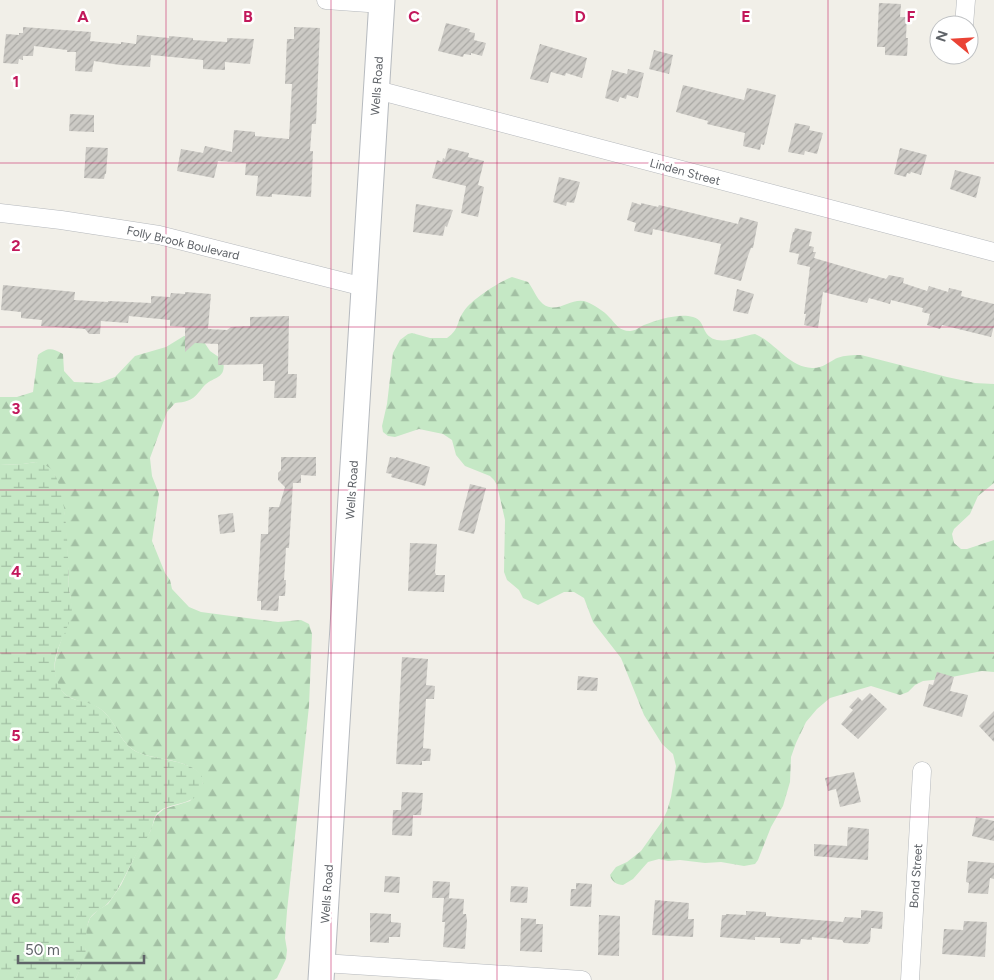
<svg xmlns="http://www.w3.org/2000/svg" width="994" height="980" viewBox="0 0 994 980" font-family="Figtree,sans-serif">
<defs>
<pattern id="forest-firs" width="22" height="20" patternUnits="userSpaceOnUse" patternTransform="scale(1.25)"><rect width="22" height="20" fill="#c5e8c5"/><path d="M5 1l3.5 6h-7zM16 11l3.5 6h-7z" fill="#a3c0a4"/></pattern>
<pattern id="wetland-marsh" width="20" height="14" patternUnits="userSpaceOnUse" patternTransform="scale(1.25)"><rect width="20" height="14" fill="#c5e8c5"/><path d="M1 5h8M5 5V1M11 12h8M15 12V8" fill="none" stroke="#a3c0a4"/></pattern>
<pattern id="building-hatch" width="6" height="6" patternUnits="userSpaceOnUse" patternTransform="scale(1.25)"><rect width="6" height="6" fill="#cccac5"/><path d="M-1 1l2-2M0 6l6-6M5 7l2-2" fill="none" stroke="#a9a8a4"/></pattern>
</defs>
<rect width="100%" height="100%" fill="#f1efe8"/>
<g fill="url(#forest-firs)">
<path d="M512,277L528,282C533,288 536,298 543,304C558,315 572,296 587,302C594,305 604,311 609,317C616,324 619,331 630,331C635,331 640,327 644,325C658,320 678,313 693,317C701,319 702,325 705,331C714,349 741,336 755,334C775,342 788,367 812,368C821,369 829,362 837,358C845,355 853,355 861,355L947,377L975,383L994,384V483L978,496L970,514L954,529L952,534L954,543L961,549H967L994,540V672L982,671L942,679L923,681L915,685L908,692L900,695L871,686L830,698L817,709L806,722L796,743L791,757L790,782L783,806L771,827L758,860L755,864L744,866L721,862L705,863L680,860L668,861L659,859L648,862L633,879L623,885C617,885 611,881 610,875L616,867L627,862L641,851L661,823L667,811L671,797L676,766L673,754L662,744L644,715L621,658L593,622L584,598L574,592H564L538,605L523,598L519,590L507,580L504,572L505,520L497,485L494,480L490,476L465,466L456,455L452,440L443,434L419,429L395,437L388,436L383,432L382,426L387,404L393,353L400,340L408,334L412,333L430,338H447C460,329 456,322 464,311C471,300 499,282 512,277Z"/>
<path d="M184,336H200L210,351L223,360C227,380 213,376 204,386C202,388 201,390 199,392C192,401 185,402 175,403L167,412L150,458L152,476L159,494L152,541L165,573L170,580L172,589L189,607L201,612L278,622L301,620L309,624L312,634L309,706L287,911L285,938L287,950L286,959L277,978L274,980H75L82,965L86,948V929L90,918L98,910L108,904L121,885L137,852L150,832L156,816L164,809L190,801L203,783C201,760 158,760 142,754C117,745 118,720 99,708C87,701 70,702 61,690C44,665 66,636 71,611C72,604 70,595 69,588C68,565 67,542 65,520C64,505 59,489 55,475L36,462L23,464L0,465V397H17L33,392L38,355C48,347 52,348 63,354L64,371L74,382L99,383L115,377L135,356L166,347Z"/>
</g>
<path fill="url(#wetland-marsh)" d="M36,462C43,464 50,466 54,473C68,497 68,560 69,589C70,595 72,602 72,608C71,631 49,652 56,677C64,708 83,695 102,710C120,725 118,747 145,755C157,759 204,762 203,782C201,809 167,799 156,815C153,820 153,827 150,832C146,841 140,847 136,855C130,865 126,875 120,885C117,891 112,899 107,904C102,909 95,911 90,918C85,928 87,938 86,948C85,959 80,971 75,980H0V465L23,464Z"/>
<g fill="url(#building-hatch)">
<path d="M879,3L901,4L900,17H907L906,38H908L907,56L885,55V47H877Z"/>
<path d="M446,23L470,29L469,32L475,33L474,40L486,43L482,56L471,53V55L464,54L463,57L438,51Z"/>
<path d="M23,27L91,32L90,41L121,44V42L136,44L137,35L169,38V36L193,38V40L227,42V38L254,39L250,64L225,62V70L203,69V60L151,55L150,67L120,65L94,61L92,72L75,71L76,52H67V50L34,46L33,56H23V60L19,59L18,64L3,63L6,34L19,35V33H23Z"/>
<path d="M294,27L320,28L316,124H312L310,151H313L311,197L272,194V197L256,196L258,176L245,175L246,163L218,161L214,178L177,171L181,149L203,153L205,146L232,152L234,130L255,132V136L289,139L292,84H285L287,39H294Z"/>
<path d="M540,44L587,58L582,78L566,73L565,76L551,72L548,83L530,79Z"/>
<path d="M654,50L673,55L669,74L649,69Z"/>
<path d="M628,69L644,73L638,98L627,95L626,99L620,97L618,102L605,98L612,70L627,74Z"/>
<path d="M683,85L744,100L747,88L776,95L764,145L761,144L760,150L743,146L745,133L707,124L708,121L676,112Z"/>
<path d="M70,114L94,115V132L69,131Z"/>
<path d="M795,123L810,126L809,130L823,133L817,154L805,151L804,155L788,152Z"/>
<path d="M86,147L108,148L106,174H105L104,179L84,178Z"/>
<path d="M448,148L469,153L468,157L484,161L478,185L484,187L478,217L461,213L466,186L432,178L437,160L442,162L443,158L445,159Z"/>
<path d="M900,148L927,155L921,175L911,172L910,174L907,173L906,177L894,174Z"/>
<path d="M955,170L981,177L976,198L950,189Z"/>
<path d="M559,177L580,182L574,203L567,202L566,206L553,202Z"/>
<path d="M632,202L641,205V203L658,207L659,205L738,224L740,217L758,222L753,248H751L748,256L741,281L714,274L721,244L653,229L652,235L634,231L636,223L627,220Z"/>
<path d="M416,204L453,210L447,227L445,226L443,236L413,232Z"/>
<path d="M795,228L812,232L809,246L814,247L813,252H816L814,258L886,279L889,275L904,278L903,283L927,291L929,286L948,292L949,288L962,291L961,296L994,304V326L991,337L942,325L940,329L927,325L930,314L922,312L923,308L891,300L890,304L869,298L867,303L823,292L818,328L804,325L806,314H804L810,267L797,264L799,254L789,252L793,232H794Z"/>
<path d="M3,285L75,292L74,300L108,302V301L151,303V296L170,297L171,293L185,294V292L211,294L208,329L227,330L231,327L250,326V317L289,316L288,374H297L296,398H274L275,381H263V364L218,365V344L195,343L185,352V327L170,326V320L129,316L128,323L101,321L100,334H89L85,329L41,326L42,320L21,318V312L1,310Z"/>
<path d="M737,289L754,294L748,314L733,311Z"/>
<path d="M281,457H316V476L301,475V483H293L289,548H286L284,580H286L285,596H279L278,611L261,610V601H257L261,534H268L269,507H279L285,487L278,480V473L281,470Z"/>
<path d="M390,457L396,458V457L430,467L425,486L391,477L392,474L386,473Z"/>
<path d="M470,484L486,488L474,534L458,530Z"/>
<path d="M233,513L235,532L220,534L218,515Z"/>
<path d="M410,543L437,544L435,572L436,575H445L444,592L408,591Z"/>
<path d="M402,657L428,659L426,685L435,686L434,699H426L423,748L431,749L430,761H422V765L396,764Z"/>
<path d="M937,672L954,677L950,691L968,695L962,717L923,706L929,684L933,685Z"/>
<path d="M578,676L598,678L597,691L577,690Z"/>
<path d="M870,693L887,709L858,739L841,724L853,710L849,707L858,697L862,701Z"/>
<path d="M994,711V742L979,726Z"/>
<path d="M854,772L861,802L840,807L836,789L828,791L825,778Z"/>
<path d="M402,792L423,793L421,815H413L412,836L392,835L393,810H401Z"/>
<path d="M976,817L994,821V841L972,836Z"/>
<path d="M848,827L869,829L868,860L814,856V844L847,846Z"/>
<path d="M968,861L994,863V879L990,878L988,894L968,893L969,883L966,882Z"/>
<path d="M385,876L400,877L399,893L384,892Z"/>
<path d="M433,881L450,882L449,898H432Z"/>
<path d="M576,883L592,884L591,907L570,906L571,889H576Z"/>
<path d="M511,886L528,887L527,903L510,902Z"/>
<path d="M444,898L464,899L463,914H466L467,920L465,949L443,947L445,922H442Z"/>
<path d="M655,900L689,903L688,919H694L693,937L652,935Z"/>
<path d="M861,910L883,912L882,929L871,928L870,942H869L868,944L844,943L842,940L812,937V940L801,939L800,944L780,943V938L755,937V940L720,937L722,915H726V914L746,915V911L766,912V916L843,922L845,917L861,918Z"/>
<path d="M370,913L391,914V922L401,923L400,937H389V943L370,942Z"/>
<path d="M599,915L620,916L619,956L598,955Z"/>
<path d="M521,918L536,919V924H543L542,952L520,951Z"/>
<path d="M964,921L987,922L985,957L942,954L944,929L963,930Z"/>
</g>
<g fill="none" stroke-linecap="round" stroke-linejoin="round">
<defs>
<g id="minor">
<path d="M326,0L382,4"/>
<path d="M964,25L966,0"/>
<path d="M377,90L994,252"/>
<path d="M0,213L61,220L159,235L364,287"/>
<path d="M323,963L582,980"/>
<path d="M910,980L922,771"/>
</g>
<path id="secondary" d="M321,980L382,0"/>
</defs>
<use href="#minor" stroke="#b5b8bc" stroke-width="19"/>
<use href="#secondary" stroke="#b6babf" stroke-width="27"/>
<use href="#minor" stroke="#fff" stroke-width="18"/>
<use href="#secondary" stroke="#fff" stroke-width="25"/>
</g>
<path fill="none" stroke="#c2185b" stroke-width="1" stroke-opacity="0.55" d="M166,0V980M331,0V980M497,0V980M663,0V980M828,0V980M0,163H994M0,327H994M0,490H994M0,653H994M0,817H994"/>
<g text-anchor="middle" stroke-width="5" stroke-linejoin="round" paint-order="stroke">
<g font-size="12" fill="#5f6368" stroke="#fff">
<text transform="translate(377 86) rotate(-86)" y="4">Wells Road</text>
<text transform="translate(685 172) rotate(15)" y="4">Linden Street</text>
<text transform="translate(183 243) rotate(13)" y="4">Folly Brook Boulevard</text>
<text transform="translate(352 490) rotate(-86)" y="4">Wells Road</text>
<text transform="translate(916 876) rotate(-86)" y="4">Bond Street</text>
<text transform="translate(327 894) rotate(-86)" y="4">Wells Road</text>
</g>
</g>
<g font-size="16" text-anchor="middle" font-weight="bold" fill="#c2185b" stroke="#fff" stroke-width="5" stroke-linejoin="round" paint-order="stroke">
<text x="83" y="22">A</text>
<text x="248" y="22">B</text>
<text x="414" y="22">C</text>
<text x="580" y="22">D</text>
<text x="746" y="22">E</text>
<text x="911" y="22">F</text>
<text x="16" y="87">1</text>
<text x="16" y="251">2</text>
<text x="16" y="414">3</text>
<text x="16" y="577">4</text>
<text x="16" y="741">5</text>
<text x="16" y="904">6</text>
</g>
<g transform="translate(954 40) rotate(288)"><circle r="24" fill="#ffffff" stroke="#bfc1c3"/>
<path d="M0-4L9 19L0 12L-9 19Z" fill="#ea4335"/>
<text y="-8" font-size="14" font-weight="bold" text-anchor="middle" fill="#5f6368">N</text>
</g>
<path d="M18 955v8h126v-8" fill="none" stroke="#5f6368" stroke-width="2.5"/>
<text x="25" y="955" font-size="15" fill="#5f6368" stroke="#ffffff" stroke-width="4" paint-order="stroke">50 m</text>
</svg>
